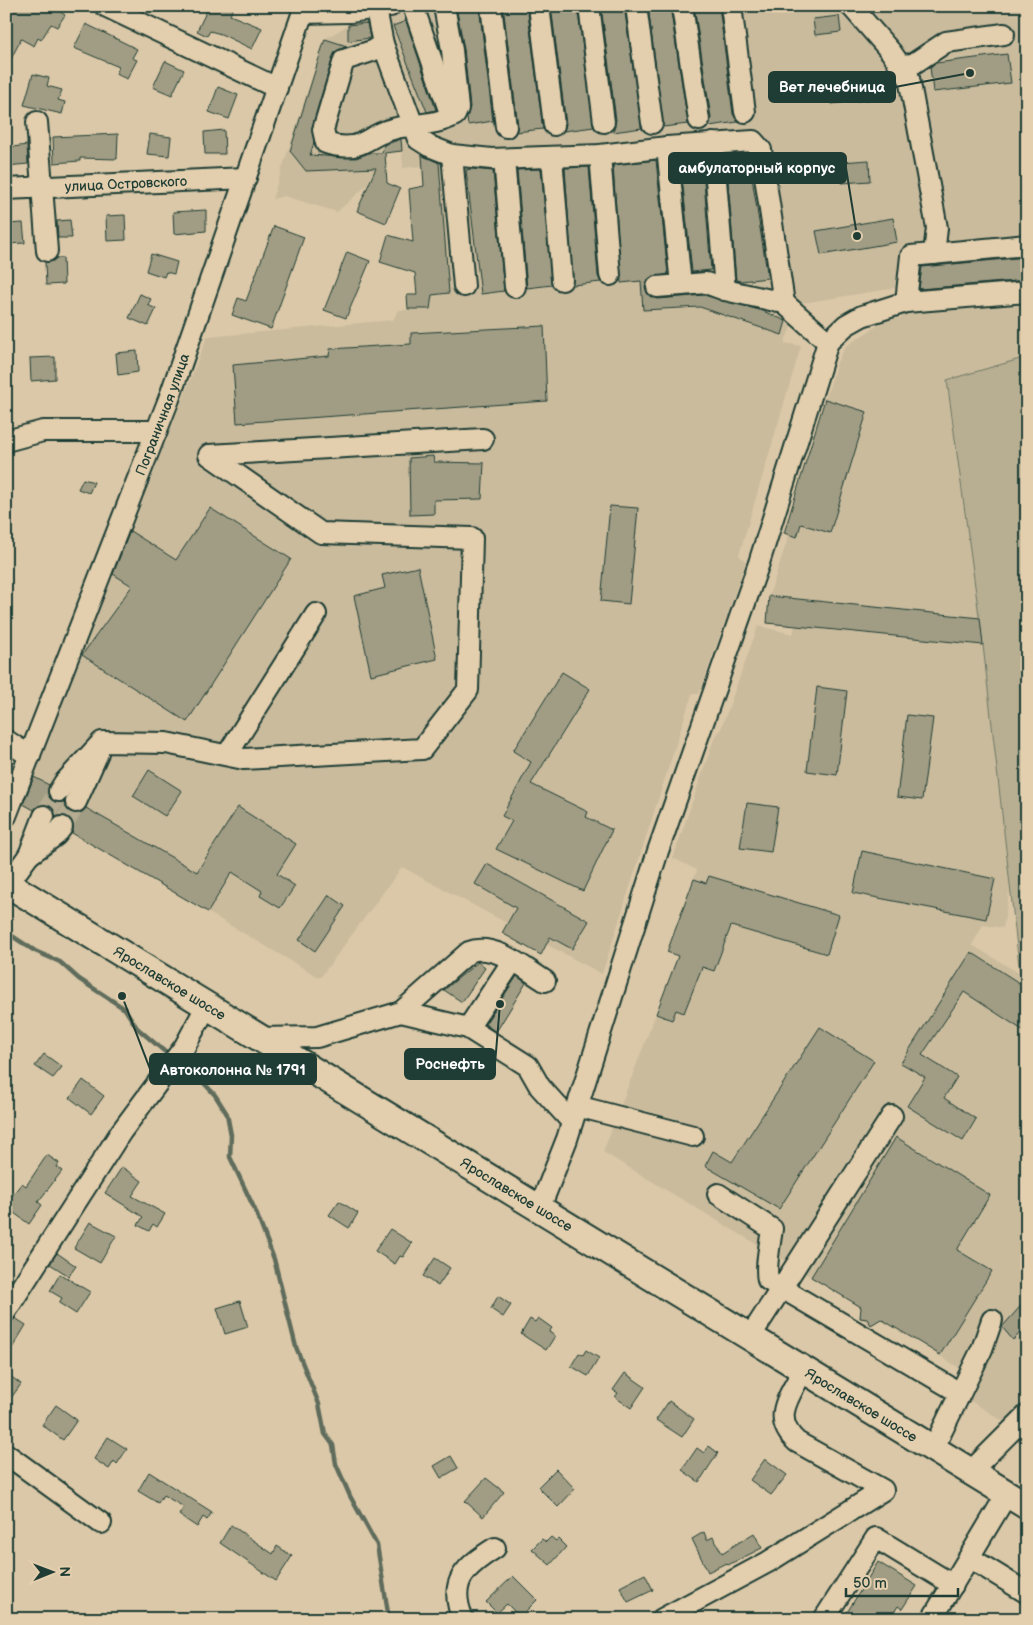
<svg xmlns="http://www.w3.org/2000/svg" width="1033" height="1625" viewBox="0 0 1033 1625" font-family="'Balsamiq Sans',sans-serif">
<rect width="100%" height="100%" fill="#dbc8a8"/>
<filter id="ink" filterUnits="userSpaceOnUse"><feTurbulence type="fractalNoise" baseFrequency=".02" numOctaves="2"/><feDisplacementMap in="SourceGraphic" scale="10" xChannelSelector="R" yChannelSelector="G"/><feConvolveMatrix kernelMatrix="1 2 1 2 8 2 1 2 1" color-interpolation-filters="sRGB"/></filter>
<g filter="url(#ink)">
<path fill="#cabb9d" d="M435,6H1027V357L947,380L983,645L1010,888L1003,928L983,925L972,945L1027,978V1436L969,1400L980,1381L881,1319L871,1325L860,1318L861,1307L603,1152L678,956L667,952L697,870L673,858L714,739L721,729L758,626L793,634L795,626L767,623L769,596L789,535L784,533L837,362L846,346L886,320L901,318L902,287L802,303L784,343L801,346L739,555L746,562L699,694H692L602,974L402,867L320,978L23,804L207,337L393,320L398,310L430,309L432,295L422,166L403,168L402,151L385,153L386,168L337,212L284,196L272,199L325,39L348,25Z"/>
<path fill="#b8af93" stroke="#6c7664" d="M1027,357V978L1020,974L983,645L947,380Z"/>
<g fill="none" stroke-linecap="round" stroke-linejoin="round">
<g stroke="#5f6c5c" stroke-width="4.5">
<path d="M6,932L35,951L60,962L79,979L125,1009L137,1028L164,1051"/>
<path d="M184,1068L201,1080L215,1095L227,1114L231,1135L230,1157L255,1210L274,1259L296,1347L319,1404L325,1434L333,1445L336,1464L350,1496L377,1545L389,1619"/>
</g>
</g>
<g fill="#a19d84" stroke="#1f3d34">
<path d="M6,6H51L65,15L57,27L51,24L41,40L38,38L34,46L21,39L6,69Z"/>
<path d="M209,6H234L230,15L262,28L252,49L221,34L210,31L207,36L197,31Z"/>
<path d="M456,6H479L493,121L468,125L467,118L470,107L464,49Z"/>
<path d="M503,6H527L543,129L516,132L518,126Z"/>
<path d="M551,6H577L594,127L564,131L566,124Z"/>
<path d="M601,6H624L642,128L613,132L616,120Z"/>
<path d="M648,6H670L688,124L663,127Z"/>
<path d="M694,6H719L733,114L738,122L709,126L711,118Z"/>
<path d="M839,16L841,32L815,35L813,19Z"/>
<path d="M406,21L436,110L427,112L393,26Z"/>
<path d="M367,23L370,38L348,41V25Z"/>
<path d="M86,24L137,49L132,58L137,60L127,79L116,74L119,67L74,48Z"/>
<path d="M325,39L347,46L336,51L333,57L312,127L314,143L310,155L356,158L369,153H382L384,145L401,139L402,151L385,153L387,183L400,189L386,223L357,211L376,168L306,171L290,151Z"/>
<path d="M1007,54L1011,83L933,92L930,67L936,63Z"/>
<path d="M165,61L184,70L172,95L153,87Z"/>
<path d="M869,71L873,99L832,104L829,76Z"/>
<path d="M33,74L49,78L47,86L62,90L58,100L65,102L62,114L24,105Z"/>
<path d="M218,87L238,95L229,119L209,112Z"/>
<path d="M224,130L225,154H205L204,132Z"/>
<path d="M118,134L117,159L80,158V161L54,163L53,137Z"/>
<path d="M150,134L171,137L169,156L147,154Z"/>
<path d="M27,145L28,164L6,166V148Z"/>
<path d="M748,153L768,278L741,281L736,280L726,155Z"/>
<path d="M422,155L439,163L449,293L432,295L430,309H408L407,295H417L415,273L380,262L388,235L413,242L409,189L424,186Z"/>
<path d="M702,156L711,270L692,272L680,158Z"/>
<path d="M656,160L668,274L650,278L645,287L648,294L658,299L704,295L763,311L786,321L782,335L700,307L643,310L641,281L621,283L613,165Z"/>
<path d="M869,160L870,181L842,183L841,162Z"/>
<path d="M589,167L598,276L601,282L573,285L565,168Z"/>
<path d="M471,169L493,171L504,291L481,294L466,170Z"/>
<path d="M541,169L552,285L527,288L517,170Z"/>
<path d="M206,210V231L174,234L173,212Z"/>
<path d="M125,215L126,240L107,241L106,216Z"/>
<path d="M893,218L897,242L821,255L816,231Z"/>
<path d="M70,220L72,238H58L57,221Z"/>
<path d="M23,223L25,243L6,244V224Z"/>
<path d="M274,226L304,237L271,329L232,315L238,298L246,301Z"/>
<path d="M347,252L370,261L346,318L324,310Z"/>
<path d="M151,254L177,262L174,274L166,272L164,277L146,271Z"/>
<path d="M1027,257V280L919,289L922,267Z"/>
<path d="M56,258H63L64,284L46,285L45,262Z"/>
<path d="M140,294L151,299L148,305L156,309L148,326L129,318Z"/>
<path d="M544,326L547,401L237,423L233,365L329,356L330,349L411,344V333Z"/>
<path d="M137,351L138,372L118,375L116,353Z"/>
<path d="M55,357V379L31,381L30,358Z"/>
<path d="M825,399L867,412L830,533L801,524L797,537L784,533Z"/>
<path d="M433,456L434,462L484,463L482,499L434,500V514L410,515L409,458Z"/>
<path d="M83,479L94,482L89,493L78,489Z"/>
<path d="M610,506L638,508L629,604L601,601Z"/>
<path d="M210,508L291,559L187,722L82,655L132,586L113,574L130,531L176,560Z"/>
<path d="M418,567L437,659L371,675L354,596L385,588L382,575Z"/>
<path d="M769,596L980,618L983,645L767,623Z"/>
<path d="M562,672L590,689L531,784L588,812L586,817L612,830L583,891L496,849L512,821L502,816L531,762L513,751Z"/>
<path d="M817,687L847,691L837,775L807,771Z"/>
<path d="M907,715L933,718L922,800L897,797Z"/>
<path d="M149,770L182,791L165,816L133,796Z"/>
<path d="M34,777L49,785L48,796L52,801L64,802L66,809L71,813L78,814L86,808L197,872L238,807L296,844L277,874L295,886L280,908L260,896L262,891L232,872L208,912L72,833L73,823L69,818L63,815L55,817L53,809L49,805L42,804L34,810L23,804Z"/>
<path d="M747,803L778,807L771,852L740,848Z"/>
<path d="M862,851L995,879L986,919L853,893Z"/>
<path d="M487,864L589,921L572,949L550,937L541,955L502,933L516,908L475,884Z"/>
<path d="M709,876L839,915L827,954L731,926L714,971L702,967L684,1013L676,1010L672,1020L656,1014L678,956L667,952L694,879L706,883Z"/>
<path d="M329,895L345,906L315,951L299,940Z"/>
<path d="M971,952L1027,988V1033L964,992L922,1055L957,1077L944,1098L976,1119L963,1141L907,1106L925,1077L901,1063Z"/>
<path d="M478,962L485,968L462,1002L444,990Z"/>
<path d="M517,976L526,983L496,1032L485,1024Z"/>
<path d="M820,1027L874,1061L779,1209L705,1166L713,1151L732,1162Z"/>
<path d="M44,1054L62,1067L53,1078L35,1066Z"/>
<path d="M83,1080L104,1096L91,1114L70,1098Z"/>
<path d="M896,1137L990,1195L957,1250L992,1271L940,1355L881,1319L871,1325L867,1319L860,1318L861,1307L811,1277Z"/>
<path d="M47,1155L59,1163L57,1167L62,1171L38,1202L42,1205L29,1224L6,1207V1203L22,1183L26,1186Z"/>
<path d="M122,1167L142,1181L132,1196L165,1214L157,1227L153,1224L149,1231L138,1225L143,1217L105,1193Z"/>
<path d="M339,1201L358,1213L349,1228L329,1215Z"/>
<path d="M90,1222L116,1236L100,1263L74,1248Z"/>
<path d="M390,1229L412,1243L403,1257L400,1256L395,1264L375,1251Z"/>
<path d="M57,1253L76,1266L69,1276L50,1264Z"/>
<path d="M435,1258L450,1268L438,1286L423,1276Z"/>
<path d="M60,1274L90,1292L76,1314L59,1303L62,1298L50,1291Z"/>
<path d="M498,1296L511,1305L503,1317L491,1309Z"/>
<path d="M1027,1299V1326L1013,1340L1002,1327Z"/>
<path d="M240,1301L248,1327L225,1334L217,1308Z"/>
<path d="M15,1318L26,1325L6,1358V1331Z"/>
<path d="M538,1318L552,1328L549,1332L555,1336L546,1350L521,1334L530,1319L535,1322Z"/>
<path d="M586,1350L599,1358L588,1376L571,1366L579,1353L583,1355Z"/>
<path d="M6,1373L21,1384L6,1405Z"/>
<path d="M625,1373L645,1387L631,1408L615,1397L618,1393L613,1390Z"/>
<path d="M669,1401L694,1419L682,1437L656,1420Z"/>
<path d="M56,1405L77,1420L63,1440L42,1425Z"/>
<path d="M108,1437L127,1449L117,1464L114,1461L109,1469L94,1459Z"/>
<path d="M709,1446L718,1453L699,1482L682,1470L697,1448L704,1453Z"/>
<path d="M451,1456L458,1468L441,1478L434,1466Z"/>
<path d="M765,1459L787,1475L771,1495L750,1480Z"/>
<path d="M556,1469L575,1489L558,1507L538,1487Z"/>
<path d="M149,1472L212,1512L207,1520L203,1517L197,1527L179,1515L184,1507L163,1495L158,1503L138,1491Z"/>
<path d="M486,1478L504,1492L483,1517L465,1501Z"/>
<path d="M231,1525L273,1554L277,1546L292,1556L276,1581L220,1543Z"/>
<path d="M704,1532L707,1540L713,1537L722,1553L754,1533L762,1548L728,1565L726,1563L708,1572L692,1539Z"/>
<path d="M551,1537L556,1541L558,1539L566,1547L550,1565L532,1549L542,1539L546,1542Z"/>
<path d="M878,1562L917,1586L902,1609L898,1606L890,1619H843Z"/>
<path d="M645,1574L653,1590L628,1602L620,1587Z"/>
<path d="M513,1576L537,1600L520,1617L507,1604L497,1613L486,1602Z"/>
</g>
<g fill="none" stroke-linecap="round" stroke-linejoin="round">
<g stroke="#b5ac91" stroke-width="20" stroke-dasharray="20 10" stroke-linecap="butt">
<path d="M44,816L59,791"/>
<path d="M62,827L76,802"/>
</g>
<defs>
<g id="minor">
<path d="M105,6L277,88"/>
<path d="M413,6L450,113"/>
<path d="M491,6L506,127"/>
<path d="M539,6L554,125"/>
<path d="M589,6L604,122"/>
<path d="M636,6L652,123"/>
<path d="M682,6L699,120"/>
<path d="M731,6L745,112"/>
<path d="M851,6L891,52L909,78L937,228L934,254"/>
<path d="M376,9L383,44L418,139L429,146L452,155L492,159L600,155L667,147L753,141L761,150L784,303"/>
<path d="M302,13L350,12L390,6"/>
<path d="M383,44L372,51L344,60L323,130L326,143C334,146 344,147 353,146C363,144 369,139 377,135C403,121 430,129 455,115L458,108L452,50L444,6"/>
<path d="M901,65L913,64L946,42L1004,34"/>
<path d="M37,122L47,251"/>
<path d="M713,143L725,290"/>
<path d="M667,147L681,285"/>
<path d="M452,155L464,286"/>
<path d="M600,155L610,275"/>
<path d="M552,157L562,280"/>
<path d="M504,159L515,287"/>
<path id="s1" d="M6,189L246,178"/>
<path d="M657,287L706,283L725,290L784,303L828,342"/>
<path d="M906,302L911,256L1027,245"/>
<path d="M6,441L43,431H157"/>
<path d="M7,741L30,756"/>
<path d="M227,755L316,614"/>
<path d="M59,791L64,783L102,742L166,743L244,759L422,749L468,690L472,538L321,533L209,455L483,439"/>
<path d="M76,802L98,753"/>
<path id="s2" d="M6,816L169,399L305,6"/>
<path d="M29,855L56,835L62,827"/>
<path d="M8,884L29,855L44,816"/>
<path d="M401,1012L468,1028L528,1066L540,1087L572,1122"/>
<path d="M468,1028L512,962"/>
<path d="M258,1038L317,1037L401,1012L469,952C494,942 524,968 545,981"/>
<path d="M577,1106L693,1136"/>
<path d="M718,1194L772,1229C770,1244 765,1267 768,1280L960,1393"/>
<path d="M539,1210L567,1139L658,851L759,563L828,342L846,325L862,316L906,302L1027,292"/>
<path d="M6,1311L121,1132L185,1046L206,1007"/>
<path d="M750,1337L892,1116"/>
<path d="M933,1449L982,1349L992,1320"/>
<path d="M6,1454L101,1523"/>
<path d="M970,1472L1027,1415"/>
<path d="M970,1558L1027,1593"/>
<path d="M463,1619C447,1582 466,1566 495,1548"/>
<path d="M662,1619L768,1562L883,1490L797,1442C770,1418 790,1396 803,1370"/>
<path d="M824,1619L876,1538L953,1585"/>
<path d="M932,1619L1007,1494"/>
</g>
<g id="major">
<path id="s3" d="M6,883L1027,1506"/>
</g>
</defs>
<use href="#minor" stroke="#1f3d34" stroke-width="24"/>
<use href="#major" stroke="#1f3d34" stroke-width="30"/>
<use href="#minor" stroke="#e3cead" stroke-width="20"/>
<use href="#major" stroke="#e3cead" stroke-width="26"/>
</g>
</g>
<g text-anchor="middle" stroke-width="4" stroke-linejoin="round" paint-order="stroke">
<g font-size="14" fill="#1f3d34" stroke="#e3cead">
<text dy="5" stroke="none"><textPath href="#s1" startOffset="120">улица Островского</textPath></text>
<text dy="5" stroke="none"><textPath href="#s2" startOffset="431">Пограничная улица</textPath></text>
<text dy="5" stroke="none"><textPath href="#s3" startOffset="192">Ярославское шоссе</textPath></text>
<text dy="5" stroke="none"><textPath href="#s3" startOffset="598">Ярославское шоссе</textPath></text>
<text dy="5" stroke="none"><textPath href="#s3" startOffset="1002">Ярославское шоссе</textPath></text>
</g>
</g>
<path fill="none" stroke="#1f3d34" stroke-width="2" d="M970 73L895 87M857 236L846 168M500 1004L495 1064M122 996L150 1069"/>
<g fill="#1f3d34" stroke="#e3cead" stroke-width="2">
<circle cx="970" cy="73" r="5"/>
<circle cx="857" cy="236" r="5"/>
<circle cx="500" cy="1004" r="5"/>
<circle cx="122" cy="996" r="5"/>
</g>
<g fill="#1f3d34" stroke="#1f3d34" stroke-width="2">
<rect x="769" y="72" width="126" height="30" rx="5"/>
<rect x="669" y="153" width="177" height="30" rx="5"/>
<rect x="405" y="1049" width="90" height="30" rx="5"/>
<rect x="150" y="1054" width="166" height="30" rx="5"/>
</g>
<g font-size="15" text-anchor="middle" font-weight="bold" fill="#fff">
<text x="832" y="92">Вет лечебница</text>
<text x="757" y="173">амбулаторный корпус</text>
<text x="450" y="1069">Роснефть</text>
<text x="233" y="1075">Автоколонна № 1791</text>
</g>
<rect width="1033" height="1625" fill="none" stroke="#e3cead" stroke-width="25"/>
<rect x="12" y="12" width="1008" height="1600" fill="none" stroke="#1f3d34" stroke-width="2" filter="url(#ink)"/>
<g transform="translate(52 1572) rotate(89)" stroke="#e3cead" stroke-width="4" paint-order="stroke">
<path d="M0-4L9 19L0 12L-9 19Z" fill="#1f3d34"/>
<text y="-8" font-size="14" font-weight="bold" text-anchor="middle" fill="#1f3d34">N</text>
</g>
<path d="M846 1588v8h112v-8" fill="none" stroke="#1f3d34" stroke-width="2.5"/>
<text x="853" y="1588" font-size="15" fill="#1f3d34" stroke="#e3cead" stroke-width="4" paint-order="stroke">50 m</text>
</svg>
